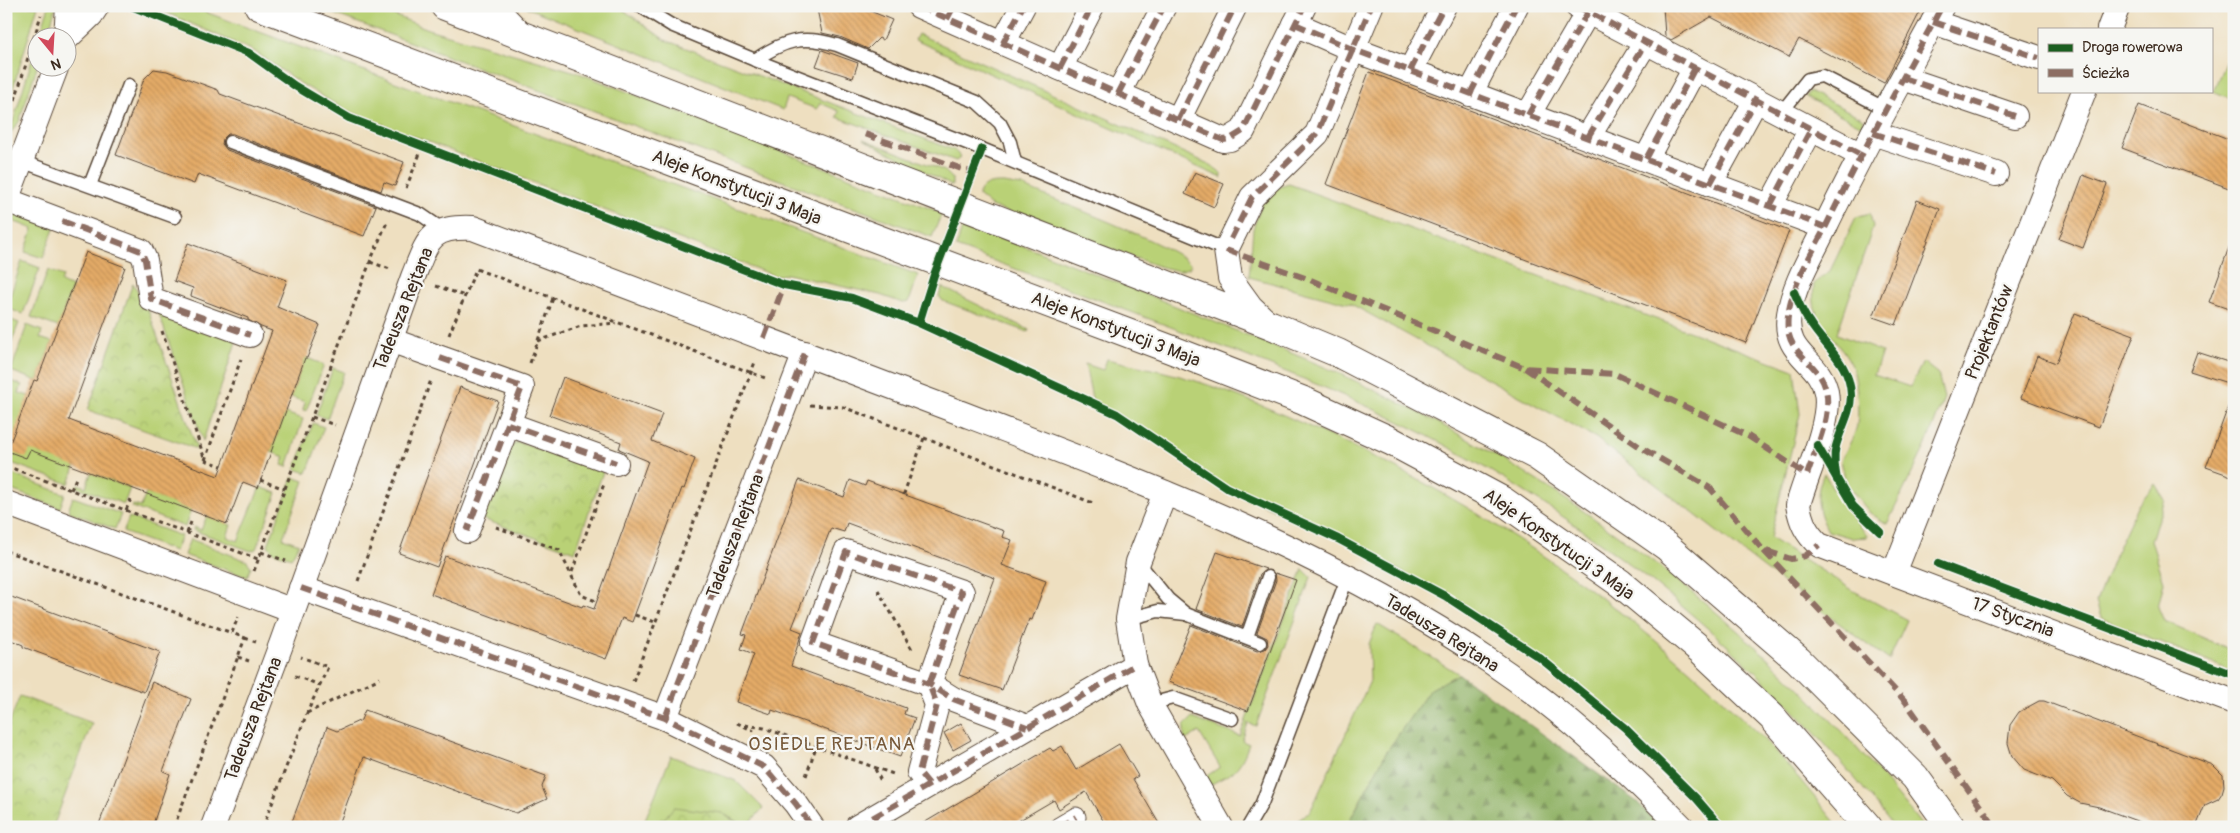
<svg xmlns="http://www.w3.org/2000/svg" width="2240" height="833" viewBox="0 0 2240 833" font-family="Pangolin,sans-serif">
<defs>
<pattern id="forest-firs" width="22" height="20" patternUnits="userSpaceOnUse" patternTransform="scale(1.25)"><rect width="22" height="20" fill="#92b367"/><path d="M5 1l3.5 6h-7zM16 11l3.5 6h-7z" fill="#789254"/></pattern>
<pattern id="park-crowns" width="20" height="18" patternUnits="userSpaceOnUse" patternTransform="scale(1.25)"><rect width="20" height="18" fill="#b9d176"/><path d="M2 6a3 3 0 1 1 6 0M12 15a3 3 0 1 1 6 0" fill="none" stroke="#a0b466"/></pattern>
<pattern id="building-back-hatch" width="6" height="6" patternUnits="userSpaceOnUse" patternTransform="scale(1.25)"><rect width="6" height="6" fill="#e5ac68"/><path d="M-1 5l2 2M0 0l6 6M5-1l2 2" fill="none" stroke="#bb8c55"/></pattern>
</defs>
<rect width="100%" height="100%" fill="#f6f6f2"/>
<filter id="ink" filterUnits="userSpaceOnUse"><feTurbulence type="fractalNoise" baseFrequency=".02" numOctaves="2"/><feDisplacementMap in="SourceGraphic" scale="10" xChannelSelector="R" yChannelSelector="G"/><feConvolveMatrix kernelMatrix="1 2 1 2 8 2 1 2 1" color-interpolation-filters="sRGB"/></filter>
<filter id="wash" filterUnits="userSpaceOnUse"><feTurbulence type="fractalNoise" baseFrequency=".0096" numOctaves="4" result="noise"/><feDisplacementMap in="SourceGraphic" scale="20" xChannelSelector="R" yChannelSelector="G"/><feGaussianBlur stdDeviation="1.12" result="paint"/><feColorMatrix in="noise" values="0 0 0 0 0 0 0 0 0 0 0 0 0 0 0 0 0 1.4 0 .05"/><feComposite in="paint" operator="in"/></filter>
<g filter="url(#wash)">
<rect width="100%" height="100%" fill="#eedfc0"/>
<g fill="#b9d176" stroke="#7a7e4a">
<path d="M13,6H38L6,111V55Z"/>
<path d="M49,6H56L47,37H39Z"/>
<path d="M151,6H189L918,275L909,302L903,303L880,295L787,274L775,276L346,110L300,83L254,51Z"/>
<path d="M313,6H371L431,30L576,72L942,213L932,237Z"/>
<path d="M523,6H618L665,40L954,150L961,157L956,161L837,117L839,111L820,103L817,109L787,98L783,110Z"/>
<path d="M918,34L1211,165L1220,172L1222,178L915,40Z"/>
<path d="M2234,42V100L2213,91Z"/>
<path d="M37,43V67L19,122L9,135Z"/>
<path d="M1809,91L1864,119L1862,126L1806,97Z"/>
<path d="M863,139L945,171L952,178V186Z"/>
<path d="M1004,183L1022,186C1049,198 1179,247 1191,265L1189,268L1179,271L1158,266L991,206L978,195C983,183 992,183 1004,183Z"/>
<path d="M1289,184L1794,370L1800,414L1770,538L1854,591L1907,620L1889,660L1769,572L1596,438L1351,304L1249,277L1253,229L1266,191Z"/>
<path d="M17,212L55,226L43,258L25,252L33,229L13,221Z"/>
<path d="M1870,213L1873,227L1837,334L1882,352L1874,375L1910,387L1923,362L1938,374L1944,398L1925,447L1887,524L1870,513L1846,483L1841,460C1846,450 1853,439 1856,429C1860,417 1857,375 1851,364C1835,332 1809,326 1814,284L1830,271L1856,217Z"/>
<path d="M964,223C1050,256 1137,290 1222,325C1274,346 1326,366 1376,391C1586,493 1779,642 1923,827H1894C1768,663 1605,528 1422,433C1363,402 1302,378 1241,354C1146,317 1051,282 956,247Z"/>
<path d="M22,261L40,268L23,314L6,308Z"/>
<path d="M48,270L63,276L61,282L72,287L58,327L31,317Z"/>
<path d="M942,287L1029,330L1028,332L943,301L939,296Z"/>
<path d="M157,308L237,339L203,441Z"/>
<path d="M6,318L19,323L6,356Z"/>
<path d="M27,325L42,331L40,338L52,342L37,381L11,371Z"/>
<path d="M305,357L324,365L306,411L303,410L305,402L291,397Z"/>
<path d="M1107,359C1136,366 1165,371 1193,380C1237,394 1280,413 1321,432C1483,504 1624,603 1751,727C1783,757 1811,793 1839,827H1721C1617,704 1481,608 1337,538C1302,521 1265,506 1229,489C1217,482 1206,473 1194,466C1161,444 1129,420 1093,403L1085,364L1103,370Z"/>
<path d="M333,368L344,372L327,419L316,415Z"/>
<path d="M8,380L22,385L19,393L32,397L75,467L69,484L6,461Z"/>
<path d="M285,413L303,419L287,467L282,465L285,457L271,452Z"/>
<path d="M313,423L324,427L307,473L295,469Z"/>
<path d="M6,472L65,494L60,508L6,488Z"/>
<path d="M91,473L130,488L124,504L77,487L78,484L86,487Z"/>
<path d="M1824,473L1845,508L1868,537L1852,538L1828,531C1817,510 1814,496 1824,473Z"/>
<path d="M293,477L304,481L283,538L299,544L291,558L273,552L268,545Z"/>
<path d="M2155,484L2165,500L2151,540L2164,582L2158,607L2164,621L2234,651V672L2101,618L2096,602L2114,556L2138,505Z"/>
<path d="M260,487L277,493L256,549L251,551L193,530L194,527L201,530L207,516L231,525L227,537L238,541Z"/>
<path d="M146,493L191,510L185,527L132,507L133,505L141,507Z"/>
<path d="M73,497L121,514L115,529L68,511Z"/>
<path d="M129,517L181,536L175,551L123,532Z"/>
<path d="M190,539L247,561L251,567L247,577L184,555Z"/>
<path d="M1303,569L1311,577L1256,726L1248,723L1242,741L1249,744C1239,771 1235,771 1210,785L1205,777L1220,767L1199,732L1184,741V726L1192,718L1240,736Z"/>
<path d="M1377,624L1459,674L1430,689L1387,751L1346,827H1288L1310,812L1370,681L1369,644Z"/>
<path d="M671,756L736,781L763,808L746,827L722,813L661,819L657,827H642Z"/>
</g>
<path fill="url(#forest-firs)" stroke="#666e42" d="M1459,674L1637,802L1661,827H1346L1387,751L1430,689Z"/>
<g fill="url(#park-crowns)" stroke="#7a7e4a">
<path d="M133,283L147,307L197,449L88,410Z"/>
<path d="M518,442L603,472L575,552L477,517L504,449Z"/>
<path d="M20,696L92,723L53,827H6V731Z"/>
<path d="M674,807L722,813L743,827H657Z"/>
</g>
<g id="blocks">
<g fill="url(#building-back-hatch)">
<path d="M844,6H858L892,20L883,40L879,38L868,49L840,37L822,33L817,9Z"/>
<path d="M1663,6H1923L1884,83L1799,39L1789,57L1711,17L1671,40L1665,36Z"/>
<path d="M822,50L858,63L853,78L816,66Z"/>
<path d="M154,69L167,71L218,90L220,94L404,162L395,186L384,182L381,191L233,134H228L223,139L222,144L227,150L376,206L364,236L198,174L194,184L116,155L144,79Z"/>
<path d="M1369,72L1789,231L1746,343L1326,184Z"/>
<path d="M2139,105L2234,141V190L2122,148Z"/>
<path d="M1195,172L1224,184L1214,207L1185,194Z"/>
<path d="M2083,175L2107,184L2083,248L2059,239Z"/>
<path d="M1917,200L1940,209L1896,325L1873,317Z"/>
<path d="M2231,242L2234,243V311L2209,302Z"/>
<path d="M188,243L287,280L277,307L320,325L307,358H305L258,488L243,482L227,524L30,450L26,458L7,451L34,380L37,381L86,252L125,267L69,420L218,476L272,331L261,327L248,320V318L191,296L193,288L174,281Z"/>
<path d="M2075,313L2134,335L2099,427L2021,398L2037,356L2056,363Z"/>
<path d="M2197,352L2234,364V385L2190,371Z"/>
<path d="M563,377L662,414L652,441L695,459L684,489L682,488L632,622L622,618L606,659L431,594L445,556L582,607L583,605L594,609L648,461L619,449L621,442L549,415Z"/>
<path d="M460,387L498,401L437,567L399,553Z"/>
<path d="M2231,399H2234V477L2206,467Z"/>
<path d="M799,480L844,497L850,480L865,486L867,481L1004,531L1002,537L1012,540L1002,565L1046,581L1032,620L1029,619L1002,690L959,675L995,578L847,523L844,532L831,528L792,628L802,632L791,666L906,708L904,714L915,718L900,757L772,710L771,714L736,702L754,654L741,649L746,635L742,634Z"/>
<path d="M1217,552L1266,569L1260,574L1242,627L1196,609Z"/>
<path d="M1275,573L1296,580L1248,711L1168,682L1191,625L1257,651L1265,649L1268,645L1267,638L1257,633L1276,580Z"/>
<path d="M6,595L160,652L144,692L23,647V645L6,638Z"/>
<path d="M152,682L191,699L163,771L170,774L152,827H98Z"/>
<path d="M2039,701H2044L2213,765L2223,775L2224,786L2222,793L2218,799L2205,805L2196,827H2153L2099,807L2080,803L2067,796L2052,781L2024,770L2012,756L2008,743L2010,725L2019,712Z"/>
<path d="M365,710L546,776L542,787L547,799L516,813L364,757L338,827H290L327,727L337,731L350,725L361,720Z"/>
<path d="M961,723L971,740L953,750L944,733Z"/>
<path d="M1119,744L1138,776L1133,779L1161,827H1107L1086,792L1059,809L1054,800L1008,827H917L1050,748L1053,751L1062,746L1076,770Z"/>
</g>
</g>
</g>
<g filter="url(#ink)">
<use href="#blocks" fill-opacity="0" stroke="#564536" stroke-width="1"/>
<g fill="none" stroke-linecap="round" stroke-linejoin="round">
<defs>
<g id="service">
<path d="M640,6L671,25L755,60L982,149L1226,250"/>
<path d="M755,60C784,40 802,35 837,45L977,102L1000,123L1010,142L1015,162"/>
<path d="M1781,113L1808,79L1822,76L1886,109"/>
<path d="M230,142L420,214L442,229"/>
<path d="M21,161L175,217"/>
<path d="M90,185L129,85"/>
<path d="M1138,562L1168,599L1186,614"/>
<path d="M1128,619L1158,611L1186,614L1260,643"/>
<path d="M1247,637L1268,577"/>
<path d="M1150,704L1173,698L1232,719"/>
<path d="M1248,827L1262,803L1348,576"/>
</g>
<path id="pedestrian" d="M1059,827L1076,817"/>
<g id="minor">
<path d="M494,6L520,33"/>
<path d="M919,6L1223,140L1230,139L1243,131L1304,6"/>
<path d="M1577,6L1861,155"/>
<path d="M1942,6C1902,79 1861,152 1825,227C1812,255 1794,283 1789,314C1782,356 1820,359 1826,392C1832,421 1806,475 1798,505C1801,522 1806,533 1819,545L2234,702"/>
<path d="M1933,22L2039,58"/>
<path d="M1295,24L1352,49L1825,227"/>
<path d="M2109,29L2118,6"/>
<path d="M66,38L68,6"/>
<path d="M67,38L91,15L97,6"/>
<path d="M1003,43L1023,6"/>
<path d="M1060,68L1092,6"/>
<path d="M1410,71L1444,6"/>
<path d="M1903,78L2015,116"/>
<path d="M1118,94L1164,6"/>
<path d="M1470,94L1516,6"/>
<path d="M1528,115L1588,12"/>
<path d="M1178,120L1235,6"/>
<path d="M1873,133L1996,174"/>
<path d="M1588,137L1646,42"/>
<path d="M1646,159L1695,68"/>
<path d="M1710,184L1756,100"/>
<path d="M6,200L141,251L145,260L151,299L250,335"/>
<path d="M6,201L56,68"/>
<path d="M1770,206L1811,129"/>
<path d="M1269,324L1251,307L1230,278L1226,250L1252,197L1317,134L1371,6"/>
<path d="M390,340L522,387L467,531"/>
<path d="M508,424L616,463"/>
<path d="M1165,493L1138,562L1128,619L1135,665L1150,704L1221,827"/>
<path d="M6,503L293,611"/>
<path d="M1894,573L2084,91"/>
<path d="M301,588L665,718L764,767L796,804L812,827"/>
<path d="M665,718L805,353"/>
<path d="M929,784L919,772L937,705L929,684L962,592L846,552L813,643L929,684L953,699L1027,727"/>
<path d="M213,827L282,642L413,277C428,240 429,226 473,228C628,287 784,345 940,405C1129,477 1322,547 1491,662C1561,709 1623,767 1682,827"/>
<path d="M857,827L1135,665"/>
</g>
<g id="secondary">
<path d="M259,6L1170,349L1304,401L1391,441L1503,501L1620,583L1702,651L1772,717L1868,827"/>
<path d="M445,6L1271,325L1338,353L1537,456L1666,546L1798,660L1915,777L1951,827"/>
</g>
</defs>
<use href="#service" stroke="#564536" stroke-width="15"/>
<use href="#pedestrian" stroke="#564536" stroke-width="21"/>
<use href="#minor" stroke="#564536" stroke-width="26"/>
<use href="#secondary" stroke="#564536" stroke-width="30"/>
<g stroke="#564536" stroke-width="3" stroke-dasharray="4 4" stroke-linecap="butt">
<path d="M15,100L41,15"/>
<path d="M406,188L423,146"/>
<path d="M370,262L390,269"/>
<path d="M436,286L465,296"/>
<path d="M162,331L205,460L241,359"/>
<path d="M449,335L476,269L768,379"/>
<path d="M538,341L581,326L616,323"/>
<path d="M530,363L553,298"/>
<path d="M810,405L843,407L924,438L902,499"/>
<path d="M312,417L335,425"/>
<path d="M924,438L1093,503"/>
<path d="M205,460L222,466"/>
<path d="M6,466L258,559"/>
<path d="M260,480L285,489"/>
<path d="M71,490L76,478"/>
<path d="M126,510L131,499"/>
<path d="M496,527L559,550L581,595L596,601"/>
<path d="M187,533L191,522"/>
<path d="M6,551L232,633"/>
<path d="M261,552L286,561"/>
<path d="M254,571L370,262L387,222"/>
<path d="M572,572L604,484"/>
<path d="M358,581L431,380"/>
<path d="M878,590L913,651"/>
<path d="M635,615L655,622"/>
<path d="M245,638L256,642"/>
<path d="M238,657L249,661"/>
<path d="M295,676L320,685"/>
<path d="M633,681L755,362"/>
<path d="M307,713L380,678"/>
<path d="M737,723L754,731"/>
<path d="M745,725L764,728L896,775"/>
<path d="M875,769L882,783"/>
<path d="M806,776L816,747"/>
<path d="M174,827L245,638L232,633L238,617"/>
<path d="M263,827L307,713L328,667L301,657"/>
</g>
<use href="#service" stroke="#fff" stroke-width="12"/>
<use href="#pedestrian" stroke="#fff" stroke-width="19"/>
<use href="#minor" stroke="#fff" stroke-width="24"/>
<use href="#secondary" stroke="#fff" stroke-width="28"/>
<g stroke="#8d6e63" stroke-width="6" stroke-dasharray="12 6" stroke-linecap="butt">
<path d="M919,6L1223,140L1230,139L1243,131L1304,6"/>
<path d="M1577,6L1861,155"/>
<path d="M947,19L954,6"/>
<path d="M1933,22L2039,58"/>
<path d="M1295,24L1352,49L1825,227"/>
<path d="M1003,43L1023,6"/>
<path d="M1060,68L1092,6"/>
<path d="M1410,71L1444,6"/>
<path d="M1903,78L2015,116"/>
<path d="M1118,94L1164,6"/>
<path d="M1470,94L1516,6"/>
<path d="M1528,115L1588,12"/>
<path d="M1178,120L1235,6"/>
<path d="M1873,133L1996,174"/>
<path d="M865,134L973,173"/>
<path d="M1588,137L1646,42"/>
<path d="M1646,159L1695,68"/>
<path d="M1710,184L1756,100"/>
<path d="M1770,206L1811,129"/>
<path d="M62,221L141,251L145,260L151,299L250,335"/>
<path d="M1231,239L1252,197L1317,134L1371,6"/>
<path d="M1226,250L1308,279L1525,368L1615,374L1748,436L1807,475C1815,450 1832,417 1826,390C1818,358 1783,356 1788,316C1792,285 1811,255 1825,228C1861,153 1902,80 1942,6"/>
<path d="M764,338L784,285"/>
<path d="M440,358L522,387L467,531"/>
<path d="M1525,368L1640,447L1710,488L1763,550L1791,559L1805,556L1819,545"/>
<path d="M508,424L616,463"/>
<path d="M1764,551L1905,701L1995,827"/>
<path d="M301,588L665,718L764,767L796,804L812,827"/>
<path d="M665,718L805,353"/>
<path d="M929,784L919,772L937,705L929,684L962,592L846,552L813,643L929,684L953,699L1027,727"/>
<path d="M857,827L1135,665"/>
<path d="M1059,827L1076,817"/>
</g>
<defs>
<g id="cycleway">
<path d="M131,6L249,53L295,86L349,118L784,285L852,298L919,323L1117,414L1227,488L1338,539L1445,596L1540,658L1625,728L1696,798L1721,827"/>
<path d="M1794,292C1799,303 1803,314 1810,323C1825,347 1850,363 1851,395C1851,413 1841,428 1836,446C1833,457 1835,468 1837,480"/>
<path d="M919,323L934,275L982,149"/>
<path d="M1817,445L1853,506L1880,532"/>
<path d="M1938,564L2234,675"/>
</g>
</defs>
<use href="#cycleway" stroke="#f6f6f2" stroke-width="11"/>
<use href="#cycleway" stroke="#1b5e20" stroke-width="8"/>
</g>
</g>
<g text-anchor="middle" stroke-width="4.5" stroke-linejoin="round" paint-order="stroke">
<g font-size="18" fill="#3b2a1e" stroke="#f6f6f2">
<text transform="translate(737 187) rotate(21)" y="6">Aleje Konstytucji 3 Maja</text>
<text transform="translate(403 309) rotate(-68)" y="6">Tadeusza Rejtana</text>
<text transform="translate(1116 329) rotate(21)" y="6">Aleje Konstytucji 3 Maja</text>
<text transform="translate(1989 332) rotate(-68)" y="6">Projektantów</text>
<text transform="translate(735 536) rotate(-69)" y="6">Tadeusza Rejtana</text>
<text transform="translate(1559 544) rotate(35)" y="6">Aleje Konstytucji 3 Maja</text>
<text transform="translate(2013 617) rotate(20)" y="6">17 Stycznia</text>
<text transform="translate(1442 633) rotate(32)" y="6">Tadeusza Rejtana</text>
<text transform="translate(253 719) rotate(-69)" y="6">Tadeusza Rejtana</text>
</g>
<g font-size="19" letter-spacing="1" fill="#765838" stroke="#f6f6f2">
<text x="832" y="750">OSIEDLE REJTANA</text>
</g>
</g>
<rect width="2240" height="833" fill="none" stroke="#f6f6f2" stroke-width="25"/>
<rect x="2038" y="28" width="175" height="65" fill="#f6f6f2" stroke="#aba49d"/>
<rect x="2048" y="44" width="25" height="8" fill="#1b5e20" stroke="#aba49d"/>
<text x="2082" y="52" font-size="15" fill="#3b2a1e">Droga rowerowa</text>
<rect x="2048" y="69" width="25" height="8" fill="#8d6e63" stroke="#aba49d"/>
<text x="2082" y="78" font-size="15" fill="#3b2a1e">Ścieżka</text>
<g transform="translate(52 52) rotate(162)"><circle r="24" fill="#f6f6f2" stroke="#aba49d"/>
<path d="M0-4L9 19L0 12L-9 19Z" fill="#d1495b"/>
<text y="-8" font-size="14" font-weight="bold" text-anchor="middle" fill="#3b2a1e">N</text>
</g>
</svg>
